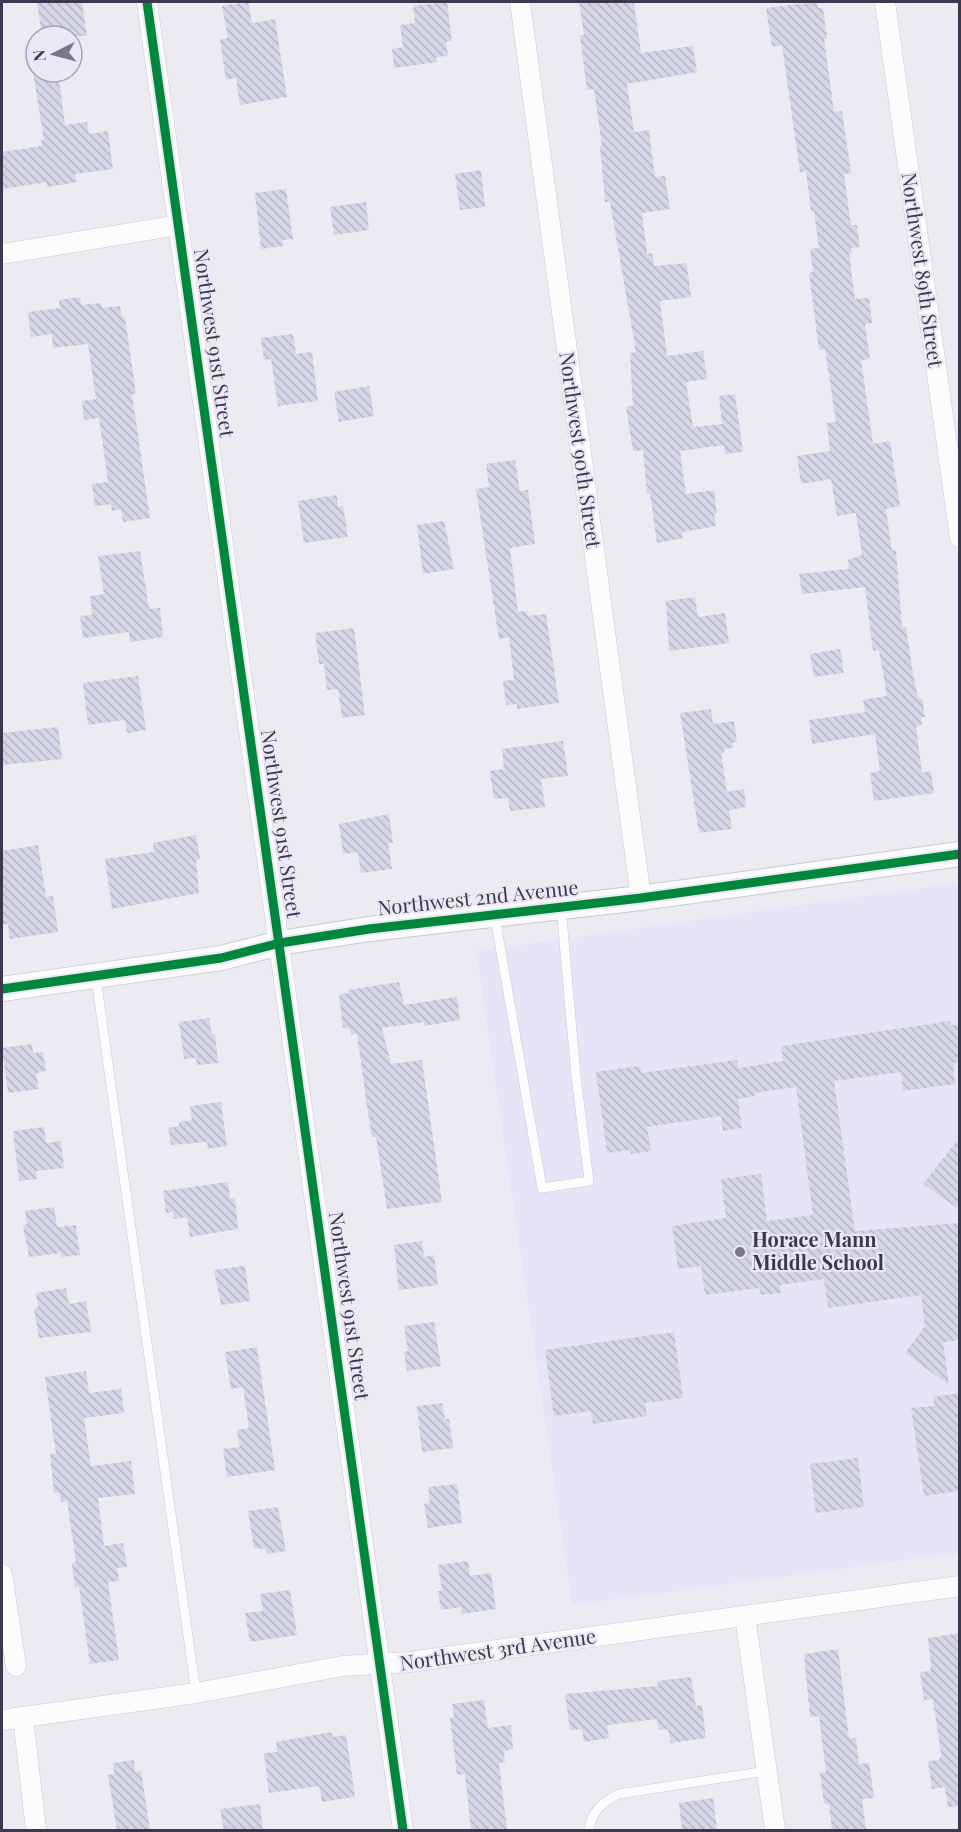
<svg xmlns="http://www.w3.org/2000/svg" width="961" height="1832" viewBox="0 0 961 1832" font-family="'Playfair Display',serif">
<defs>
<pattern id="building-back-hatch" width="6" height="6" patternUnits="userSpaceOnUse" patternTransform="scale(1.5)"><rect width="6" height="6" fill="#d4d5e5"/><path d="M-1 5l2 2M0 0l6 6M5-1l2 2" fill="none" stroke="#b7b7c6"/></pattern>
</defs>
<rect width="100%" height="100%" fill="#ecebf2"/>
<path fill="#e8e4f7" d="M959,883V1553L572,1605L476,951Z"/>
<g fill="url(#building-back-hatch)">
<path d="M37,2H82L87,36H42Z"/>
<path d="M248,2L252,23L275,19L287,97L240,105L236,78L226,80L220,39L228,38L222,6Z"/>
<path d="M447,2L452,41L446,42L448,56L436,57L437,62L394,68L392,49L403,47L400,25L415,23L413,6Z"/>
<path d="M579,2H634L641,53L693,46L697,72L627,84L634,132L649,130L655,177L665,176L670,209L642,213L647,254L652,253L654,266L686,263L689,280L691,297L660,301L667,356L703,351L707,379L686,382L693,427L722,424L719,396L735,394L743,452L725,454L724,445L680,451L686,494L714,490L717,514H714L716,526L682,532L683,538L657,543L650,494H647L643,450L633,451L626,407L633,406L630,353L636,352L610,202H605L600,146H602L594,89L587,90L580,35H584Z"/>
<path d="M816,2L818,8H823L827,39H824L834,112L842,111L847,145L851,173L844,174L851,225H857L860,247L851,248L852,253H849L855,299L869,298L872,323L865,324L870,359L861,360L873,444L890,441L900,506L886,509L892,551L896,550L902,627H906L913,674L918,698H922L925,717H921L922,725L916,726L922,773L931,771L934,793L874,801L870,773L880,771L875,734L812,744L809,720L865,712L863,700L887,696L879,650L873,651L865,587L802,594L799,574L849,569L848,560L862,555L856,513L837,516L831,479L801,484L797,456L830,451L827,423L836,422L825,349L819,350L809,273L813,272L810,249L819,248L814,211H811L806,171L800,172L782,45L772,47L766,8Z"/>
<path d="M33,72H58L65,125L87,122L89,134L108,131L113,169L75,174L77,182L47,187V182L2,189V152L42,146L41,140H44Z"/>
<path d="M481,170L485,207L460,210L455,174Z"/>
<path d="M286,189L293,239L282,240L283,246L261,249L255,193Z"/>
<path d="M366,202L369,230L334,235L330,207Z"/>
<path d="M80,297L81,305L101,303L102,308L120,306L122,318L125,317L136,394H132L150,518L123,522L121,509L112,511L111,504L95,506L92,484L108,482L99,418L84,420L82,401L96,399L88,344L53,348L52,334L31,337L28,312L60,308L59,300Z"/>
<path d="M293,334L296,354L312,352L318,401L278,406L271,359L264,360L261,338Z"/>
<path d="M369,386L374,416L339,422L334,392Z"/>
<path d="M515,460L520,491L528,490L535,544L510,548L518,612L527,611L528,616L546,614L559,703L517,709V704L506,705L503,681L514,680L509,637L499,639L476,489L489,487L486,464Z"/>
<path d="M337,495L338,507L343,506L348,537L304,543L298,501Z"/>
<path d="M444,521L454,569L423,574L417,525Z"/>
<path d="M140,551L149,609L160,608L163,637L130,642L129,632L83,638L80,616L92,615L90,596L104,594L98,556Z"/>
<path d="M695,597L698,617L725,613L729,643L669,651L666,601Z"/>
<path d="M354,628L365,715L342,718L338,689L327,690L324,664H319L315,633Z"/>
<path d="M840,649L844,673L814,677L810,654Z"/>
<path d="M138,676L146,730L127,733L125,720L88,725L83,683Z"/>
<path d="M711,709L713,724L734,721L737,742L732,743L733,748L724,749V753H721L727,792L744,789L746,807L729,810L732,829L699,833L680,713Z"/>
<path d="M58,727L62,759L2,765V733Z"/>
<path d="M563,741L568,776L541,779L545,807L510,811L508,798L494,799L490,771L504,769L502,749Z"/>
<path d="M389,814L393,843H388L392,869L361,873L358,852L343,854L339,824Z"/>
<path d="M196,835L200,859L196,860L199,893L112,909L105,859L154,852L153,843Z"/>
<path d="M38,845L46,897L53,896L58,932L10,939L8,924L2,925V851Z"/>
<path d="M399,982L404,1005L457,997L460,1020L424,1026V1022L382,1028L391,1064L422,1060L442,1202L387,1209L376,1137H372L367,1106L357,1034L351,1035L349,1028H343L339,994L348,993V990Z"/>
<path d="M209,1018L212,1035L215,1034L218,1063L197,1065L196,1058L184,1059L179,1022Z"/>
<path d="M950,1021L951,1025L960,1024V1062L953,1063L955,1084L903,1091L901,1072L834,1081L855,1231L960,1223V1340L943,1342L949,1385L905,1353L925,1326L921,1295L828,1308L824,1279L780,1285L781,1293L761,1295L759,1288L705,1295L701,1266L678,1269L672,1226L726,1218L721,1179L761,1174L767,1221L813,1215L796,1087L754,1093L755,1096L738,1099L742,1128L723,1131L721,1116L647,1127L651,1151L631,1154L630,1150L607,1153L596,1072L640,1066L641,1073L737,1060L738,1068L783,1061L781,1046Z"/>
<path d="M32,1044L33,1053L43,1052L46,1071L36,1073L39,1089L8,1093L2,1048Z"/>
<path d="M221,1102L227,1146L208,1149L207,1142L171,1145L168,1128L179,1126V1122L192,1120L190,1106Z"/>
<path d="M44,1127L46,1143L61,1141L64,1168L36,1171L37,1179L19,1181L13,1131Z"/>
<path d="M960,1137V1210L923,1184Z"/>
<path d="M228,1182L230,1199L235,1198L238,1229L190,1237L187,1217L174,1219L173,1212L166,1213L163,1191Z"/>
<path d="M54,1207L57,1227L76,1225L80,1255L61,1257V1253L29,1257L23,1225L27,1224L25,1211Z"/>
<path d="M422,1241L424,1257L434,1255L438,1285L399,1290L394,1245Z"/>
<path d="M245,1266L250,1301L221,1305L214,1270Z"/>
<path d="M66,1288L69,1304L86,1301L91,1332L39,1338L34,1309L38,1308L36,1293Z"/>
<path d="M434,1322L441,1366L407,1371L404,1352L408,1351L404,1326Z"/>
<path d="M674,1332L683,1398L645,1403L647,1416L593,1424L591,1411L554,1416L545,1350Z"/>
<path d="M257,1347L275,1470L227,1477L223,1449L240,1447L237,1430L249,1428L243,1387L231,1389L225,1352Z"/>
<path d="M86,1371L89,1393L121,1389L124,1413L84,1418L91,1466L131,1461L135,1494L98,1498L104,1546L123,1543L127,1567L117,1568L119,1581L108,1582L119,1660L90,1664L79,1586L75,1587L72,1563L76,1562L67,1501L61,1502L60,1493H54L50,1454H56L45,1377Z"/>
<path d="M960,1393V1491L924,1496L911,1408L935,1406L933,1397Z"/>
<path d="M442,1403L445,1419H449L453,1448L422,1452L417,1406Z"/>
<path d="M858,1458L864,1507L816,1513L810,1464Z"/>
<path d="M457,1484L462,1523L428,1528L424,1504L430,1503L428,1487Z"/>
<path d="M278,1507L286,1551L267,1554L266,1549L254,1548L248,1511Z"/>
<path d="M468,1561L470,1576L491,1573L496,1609L462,1614L461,1607L441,1610L438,1591H442L438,1565Z"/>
<path d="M290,1590L297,1635L250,1642L245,1613L263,1611L260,1594Z"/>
<path d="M960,1633V1806L948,1807L945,1787L932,1789L928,1761L939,1760L941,1755L933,1699L924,1700L920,1672L930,1671L931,1666L928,1638Z"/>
<path d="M838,1649L849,1738H856L859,1764L869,1763L874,1798L862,1799L866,1830H832L829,1804H824L820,1773L826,1772L819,1716L810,1717L804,1654Z"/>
<path d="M691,1677L696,1706L702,1705L706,1738L671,1743L668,1729L659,1730L657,1719L607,1725L609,1738L584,1742L582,1729L570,1730L565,1694L658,1686L657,1681Z"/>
<path d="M484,1700L488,1728L511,1725L513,1749L504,1751L505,1762L499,1763L507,1830H471L465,1774L457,1775L450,1718L454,1717L452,1704Z"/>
<path d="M332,1732V1737L346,1735L355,1797L322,1802L319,1786L269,1793L264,1753L277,1752L276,1742Z"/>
<path d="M134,1760L135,1772L141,1771L150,1830H117L108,1775L114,1774L113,1763Z"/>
<path d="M713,1798L717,1830H682L679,1803Z"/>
<path d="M260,1804L263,1830H224L220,1809Z"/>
</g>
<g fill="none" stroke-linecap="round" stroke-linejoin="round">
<defs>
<g id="service">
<path d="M495,917L542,1188L589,1181L576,1076L561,907"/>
<path d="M96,978L196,1693"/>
<path d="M589,1830C592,1811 602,1802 619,1794L766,1771"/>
</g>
<g id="minor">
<path d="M147,2L403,1830"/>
<path d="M520,2L641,898"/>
<path d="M885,2L960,538"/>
<path d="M2,254L179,225"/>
<path d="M2,1574L16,1666"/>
<path d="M745,1616L775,1830"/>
<path d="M23,1717L36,1830"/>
<path d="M2,1720L196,1693L343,1666L410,1662L960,1586"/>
</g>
<path id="tertiary" d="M2,989L221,958L280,943L369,929L641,898L960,854"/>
</defs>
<use href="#service" stroke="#ccc8d7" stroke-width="10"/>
<use href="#minor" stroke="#ccc8d7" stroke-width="21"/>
<use href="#tertiary" stroke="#ccc8d7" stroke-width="26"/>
<use href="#service" stroke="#fcfcfd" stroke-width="9"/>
<use href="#minor" stroke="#fcfcfd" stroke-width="20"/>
<use href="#tertiary" stroke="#fcfcfd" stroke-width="24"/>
<defs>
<g id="cycleway">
<path d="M147,2L403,1830"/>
<path d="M2,989L221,958L280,943L369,929L641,898L960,854"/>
</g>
</defs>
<use href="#cycleway" stroke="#ebe8f5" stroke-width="13"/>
<use href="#cycleway" stroke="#00873e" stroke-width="9"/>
</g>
<circle fill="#7b7689" stroke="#ebe8f5" stroke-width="2" cx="740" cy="1252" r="6"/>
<g text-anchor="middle" stroke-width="4.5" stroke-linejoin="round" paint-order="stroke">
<g font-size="20" fill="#3e3750" stroke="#ebe8f5">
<text transform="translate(922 270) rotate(82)" y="7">Northwest 89th Street</text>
<text transform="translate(214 343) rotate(82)" y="7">Northwest 91st Street</text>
<text transform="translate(580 450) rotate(82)" y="7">Northwest 90th Street</text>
<text transform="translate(281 824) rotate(82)" y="7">Northwest 91st Street</text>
<text transform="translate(478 898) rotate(-6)" y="7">Northwest 2nd Avenue</text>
<text transform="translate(349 1306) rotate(82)" y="7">Northwest 91st Street</text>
<text transform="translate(498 1650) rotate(-8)" y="7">Northwest 3rd Avenue</text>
</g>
<g font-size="20" font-weight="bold" fill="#3e3750" stroke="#ebe8f5" text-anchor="start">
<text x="752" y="1247">Horace Mann<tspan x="752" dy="23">Middle School</tspan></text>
</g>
</g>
<rect width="961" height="1832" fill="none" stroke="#3e3750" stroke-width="6"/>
<g transform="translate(54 54) rotate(264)"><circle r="28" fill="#ebe8f5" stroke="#a6a1b3" stroke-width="1.5"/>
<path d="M0-4.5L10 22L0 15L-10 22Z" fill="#7b7689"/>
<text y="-9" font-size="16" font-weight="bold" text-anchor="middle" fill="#3e3750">N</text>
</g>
</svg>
